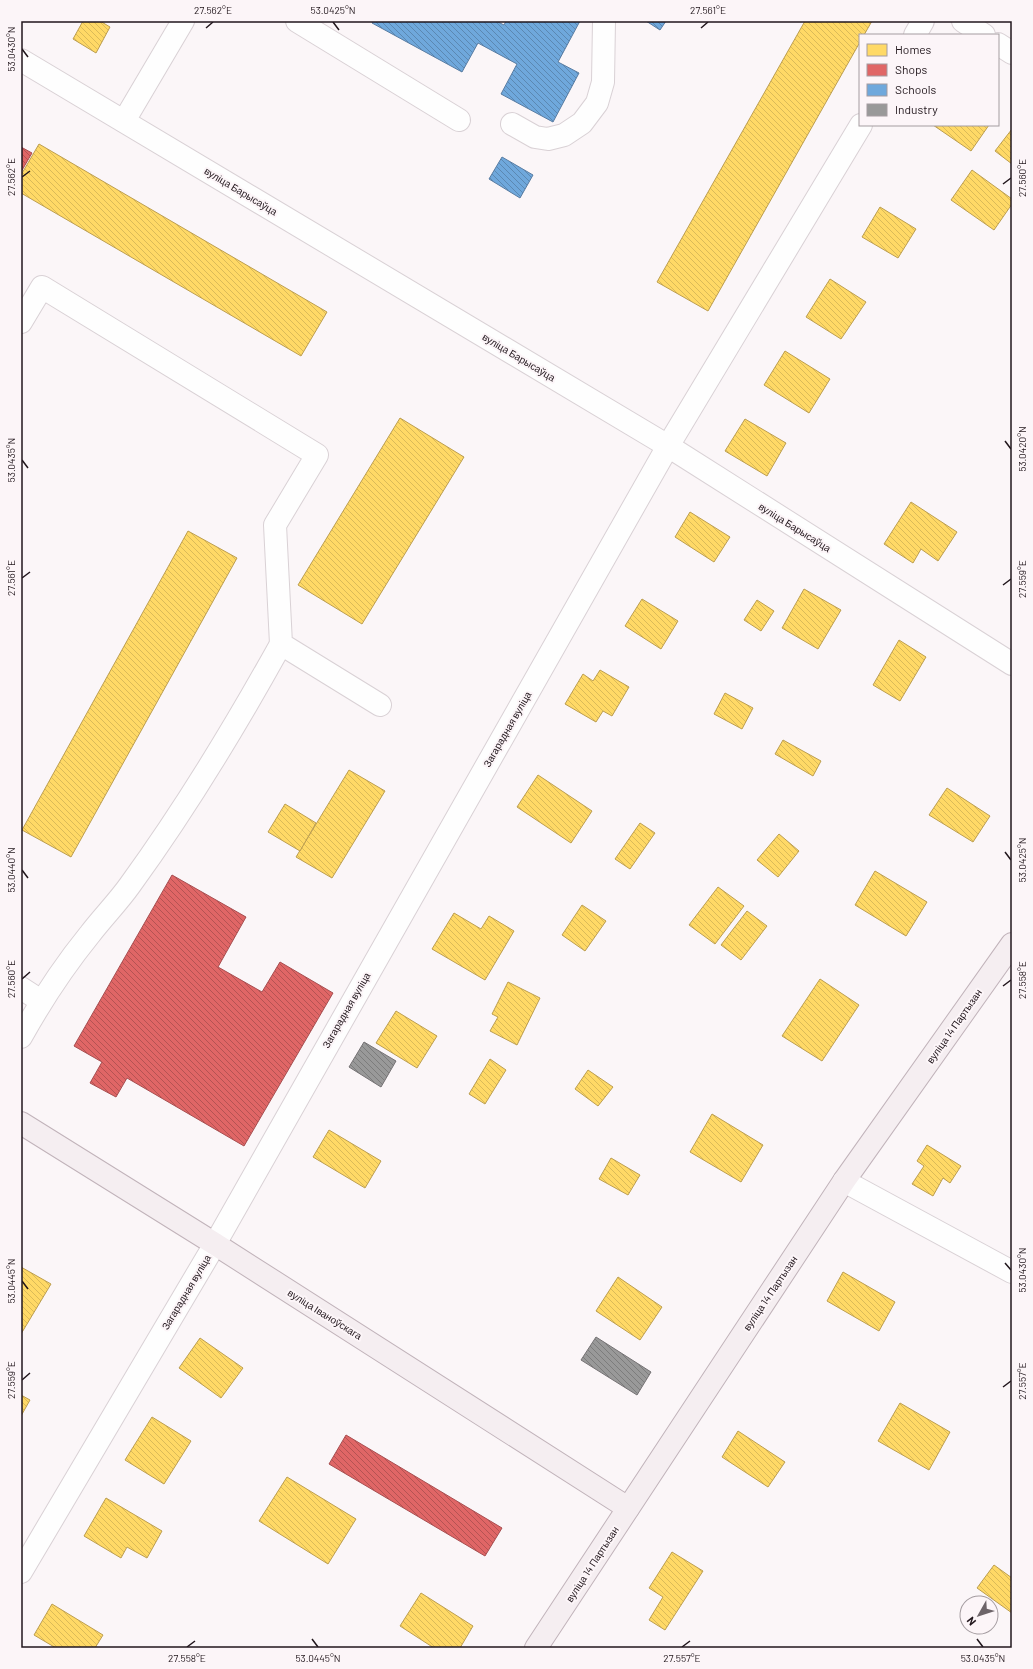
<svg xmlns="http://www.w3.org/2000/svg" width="1033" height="1669" viewBox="0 0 1033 1669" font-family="Barlow,sans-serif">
<defs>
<pattern id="homes-back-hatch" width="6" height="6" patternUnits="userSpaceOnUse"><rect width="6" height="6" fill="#ffd966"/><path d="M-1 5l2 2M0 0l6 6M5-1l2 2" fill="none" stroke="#daba58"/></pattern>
<pattern id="shops-back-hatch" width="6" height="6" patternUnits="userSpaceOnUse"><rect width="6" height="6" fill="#e06666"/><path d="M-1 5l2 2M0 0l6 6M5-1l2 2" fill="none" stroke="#b55353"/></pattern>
<pattern id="schools-back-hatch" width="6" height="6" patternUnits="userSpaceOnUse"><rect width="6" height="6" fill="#6fa8dc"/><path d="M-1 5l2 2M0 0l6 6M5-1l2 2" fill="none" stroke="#5b88b2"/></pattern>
<pattern id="industry-back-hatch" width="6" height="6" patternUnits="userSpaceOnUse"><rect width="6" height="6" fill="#999"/><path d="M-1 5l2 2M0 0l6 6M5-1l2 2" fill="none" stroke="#7c7c7c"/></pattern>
</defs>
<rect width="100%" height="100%" fill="#fbf6f8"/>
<g fill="url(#homes-back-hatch)" stroke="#bc9e50">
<path d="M83,21H100L110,27L96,53L73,39Z"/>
<path d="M805,21H872L864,35H860V42L708,311L657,282Z"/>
<path d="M933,125H989L971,151Z"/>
<path d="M1012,129V164L995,151Z"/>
<path d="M39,144L327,312L301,356L21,193V175Z"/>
<path d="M972,170L1012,199V204L994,230L951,200Z"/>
<path d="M880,207L916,229L898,258L862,237Z"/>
<path d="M830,279L866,302L841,339L806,317Z"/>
<path d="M785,351L830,379L809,413L764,385Z"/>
<path d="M400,418L464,457L362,624L298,585Z"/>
<path d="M745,419L786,443L767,476L725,451Z"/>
<path d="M911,502L957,532L938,561L921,549L913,563L884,544Z"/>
<path d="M690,512L730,537L714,562L675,537Z"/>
<path d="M188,531L237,558L71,857L22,830Z"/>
<path d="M804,589L841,610L818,649L782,628Z"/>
<path d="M642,599L678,621L661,649L625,626Z"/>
<path d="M757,600L774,611L761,631L744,620Z"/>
<path d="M899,640L926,657L900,701L873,685Z"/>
<path d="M600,670L629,687L612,716L603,711L596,722L565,704L583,674L593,681Z"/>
<path d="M725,693L753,708L742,729L714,714Z"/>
<path d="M783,740L821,761L813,776L775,754Z"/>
<path d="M349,770L385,791L332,878L296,857Z"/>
<path d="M538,775L592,811L571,843L517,807Z"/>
<path d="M947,788L990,816L973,842L929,815Z"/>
<path d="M285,804L316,823L300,851L268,832Z"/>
<path d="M640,823L655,833L630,869L615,859Z"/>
<path d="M779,834L799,851L778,877L757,860Z"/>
<path d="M875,871L927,902L906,936L855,905Z"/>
<path d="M718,887L744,906L715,944L689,925Z"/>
<path d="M582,905L606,921L585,951L562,935Z"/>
<path d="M747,911L767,926L741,960L721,945Z"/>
<path d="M454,913L481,929L489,916L514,931L485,980L432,949Z"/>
<path d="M820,979L859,1005L822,1061L782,1036Z"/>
<path d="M508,982L540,998L517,1045L490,1031L498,1017L492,1014Z"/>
<path d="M396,1011L437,1036L417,1068L376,1043Z"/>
<path d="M490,1059L506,1070L485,1104L469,1094Z"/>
<path d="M588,1070L613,1087L598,1106L575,1089Z"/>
<path d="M712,1114L763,1145L741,1182L690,1152Z"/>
<path d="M329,1130L381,1161L365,1188L313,1157Z"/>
<path d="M927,1145L961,1166L950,1183L943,1178L933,1196L912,1184L924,1166L917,1161Z"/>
<path d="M611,1158L640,1175L628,1195L599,1179Z"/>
<path d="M21,1267L51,1284L21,1334Z"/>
<path d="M843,1272L895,1302L879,1331L827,1301Z"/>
<path d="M618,1277L662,1307L640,1340L596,1311Z"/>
<path d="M200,1338L243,1368L221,1398L179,1368Z"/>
<path d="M21,1395L30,1400L21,1416Z"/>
<path d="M900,1403L950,1432L929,1470L878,1441Z"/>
<path d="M152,1417L191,1441L164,1484L125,1460Z"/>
<path d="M738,1431L785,1462L768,1487L722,1457Z"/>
<path d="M287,1477L356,1519L328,1564L259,1521Z"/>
<path d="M106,1498L162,1531L147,1558L127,1547L121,1558L84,1536Z"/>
<path d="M672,1552L703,1571L665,1630L649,1620L663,1597L649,1588Z"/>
<path d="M994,1565L1012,1578V1613L977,1588Z"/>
<path d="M421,1593L473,1626L460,1648H434L400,1626Z"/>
<path d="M52,1604L103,1635L95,1648H56L34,1635Z"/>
</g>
<g fill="url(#shops-back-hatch)" stroke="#a74e50">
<path d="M21,147L32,153L21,172Z"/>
<path d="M172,875L246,917L218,967L262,992L280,962L333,993L244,1146L127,1078L116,1097L90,1083L102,1062L74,1046Z"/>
<path d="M346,1435L502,1528L485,1556L329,1464Z"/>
</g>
<g fill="url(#schools-back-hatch)" stroke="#587ca2">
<path d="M373,21H496L504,25L506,21H580L558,62L579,73L553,122L501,94L517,64L478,43L462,72L372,23Z"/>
<path d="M646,21H666L660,30Z"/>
<path d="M502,157L533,175L520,198L489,179Z"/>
</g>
<g fill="url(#industry-back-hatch)" stroke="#757274">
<path d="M364,1042L396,1061L381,1087L349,1067Z"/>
<path d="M596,1337L651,1372L637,1395L581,1360Z"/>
</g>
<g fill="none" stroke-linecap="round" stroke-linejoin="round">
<defs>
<g id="minor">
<path d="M297,21L459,120"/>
<path d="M963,21L984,35"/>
<path d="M915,35L923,21"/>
<path d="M998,44L1012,53"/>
<path d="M21,60L668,446L1012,664"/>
<path d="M124,121L183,21"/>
<path d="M512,124L535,137L548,139L564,135L582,123L597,103L603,82L604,21"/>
<path d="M21,322L42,287L317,455L275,525L281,644L380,705"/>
<path d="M21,988L41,1001"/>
<path d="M21,1037C41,1001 64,966 90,934C103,917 118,902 130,885C186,808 235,727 281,644"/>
<path d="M844,1181L1012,1272"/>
<path d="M21,1572L215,1244L668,446L861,125"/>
</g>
<g id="major">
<path d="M21,1123L215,1244L628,1508"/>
<path d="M536,1648L844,1181L1012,944"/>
</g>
</defs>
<use href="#minor" stroke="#d9d1d5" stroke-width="24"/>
<use href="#major" stroke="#c1b3ba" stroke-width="24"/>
<use href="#minor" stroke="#fefefe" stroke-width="22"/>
<use href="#major" stroke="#f5eef1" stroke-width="22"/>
</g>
<path fill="none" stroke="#21161c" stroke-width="1.5" d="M333,22L339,30M206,28L213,22M701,28L708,22M22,49L28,57M22,177L30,171M1003,184L1011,178M1005,441L1011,449M22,460L28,468M22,578L30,572M1003,585L1011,579M1005,852L1011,860M22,870L28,878M22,979L30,972M1003,986L1011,980M1005,1263L1011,1270M22,1281L28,1289M22,1380L30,1373M1003,1387L1011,1381M312,1639L318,1647M977,1639L983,1647M187,1647L195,1641M682,1647L690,1641"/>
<g text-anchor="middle" stroke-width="4" stroke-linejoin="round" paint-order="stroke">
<g font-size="10" fill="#21161c" stroke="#fcf5f8">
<text transform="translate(241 191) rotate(31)" y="4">вуліца Барысаўца</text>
<text transform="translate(519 357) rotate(31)" y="4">вуліца Барысаўца</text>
<text transform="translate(795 527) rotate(32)" y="4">вуліца Барысаўца</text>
<text transform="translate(507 729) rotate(-60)" y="4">Загарадная вуліца</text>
<text transform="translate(346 1010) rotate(-60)" y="4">Загарадная вуліца</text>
<text transform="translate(954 1026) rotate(-55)" y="4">вуліца 14 Партызан</text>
<text transform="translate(186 1292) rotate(-59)" y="4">Загарадная вуліца</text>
<text transform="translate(770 1293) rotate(-56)" y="4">вуліца 14 Партызан</text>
<text transform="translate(325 1314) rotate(32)" y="4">вуліца Іваноўскага</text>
<text transform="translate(592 1564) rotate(-57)" y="4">вуліца 14 Партызан</text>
</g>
</g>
<rect width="1033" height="1669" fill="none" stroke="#fcf5f8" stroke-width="44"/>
<rect x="859" y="34" width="140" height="92" fill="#fcf5f8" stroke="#a49ca0"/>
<rect x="867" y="44" width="20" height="12" fill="#ffd966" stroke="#a49ca0"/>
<text x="895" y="54" font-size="12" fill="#21161c">Homes</text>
<rect x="867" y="64" width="20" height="12" fill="#e06666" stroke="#a49ca0"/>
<text x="895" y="74" font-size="12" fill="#21161c">Shops</text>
<rect x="867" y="84" width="20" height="12" fill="#6fa8dc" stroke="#a49ca0"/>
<text x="895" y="94" font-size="12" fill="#21161c">Schools</text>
<rect x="867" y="104" width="20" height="12" fill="#999999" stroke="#a49ca0"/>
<text x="895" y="114" font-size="12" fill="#21161c">Industry</text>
<g transform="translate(979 1615) rotate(231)"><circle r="19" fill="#fcf5f8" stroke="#a49ca0"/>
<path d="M0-3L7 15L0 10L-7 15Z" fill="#6d6469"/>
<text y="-6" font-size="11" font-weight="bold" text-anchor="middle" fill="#21161c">N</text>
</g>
<rect x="22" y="22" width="989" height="1625" fill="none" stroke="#21161c" stroke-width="1.5"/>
<g font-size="10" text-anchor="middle" fill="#21161c">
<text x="213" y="14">27.562°E</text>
<text x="333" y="14">53.0425°N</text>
<text x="708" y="14">27.561°E</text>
<text transform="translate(11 49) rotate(-90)" y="4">53.0430°N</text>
<text transform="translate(11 177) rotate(-90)" y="4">27.562°E</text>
<text transform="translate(1022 178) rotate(-90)" y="4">27.560°E</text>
<text transform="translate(1022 449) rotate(-90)" y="4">53.0420°N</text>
<text transform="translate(11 460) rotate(-90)" y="4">53.0435°N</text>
<text transform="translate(11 578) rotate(-90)" y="4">27.561°E</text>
<text transform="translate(1022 579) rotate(-90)" y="4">27.559°E</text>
<text transform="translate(1022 860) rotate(-90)" y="4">53.0425°N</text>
<text transform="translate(11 870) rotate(-90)" y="4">53.0440°N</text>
<text transform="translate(11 979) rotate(-90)" y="4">27.560°E</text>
<text transform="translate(1022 980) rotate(-90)" y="4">27.558°E</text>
<text transform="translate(1022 1270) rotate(-90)" y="4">53.0430°N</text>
<text transform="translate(11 1281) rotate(-90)" y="4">53.0445°N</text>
<text transform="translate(11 1380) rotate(-90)" y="4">27.559°E</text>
<text transform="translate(1022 1381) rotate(-90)" y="4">27.557°E</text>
<text x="187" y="1662">27.558°E</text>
<text x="318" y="1662">53.0445°N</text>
<text x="682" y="1662">27.557°E</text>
<text x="983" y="1662">53.0435°N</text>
</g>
</svg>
